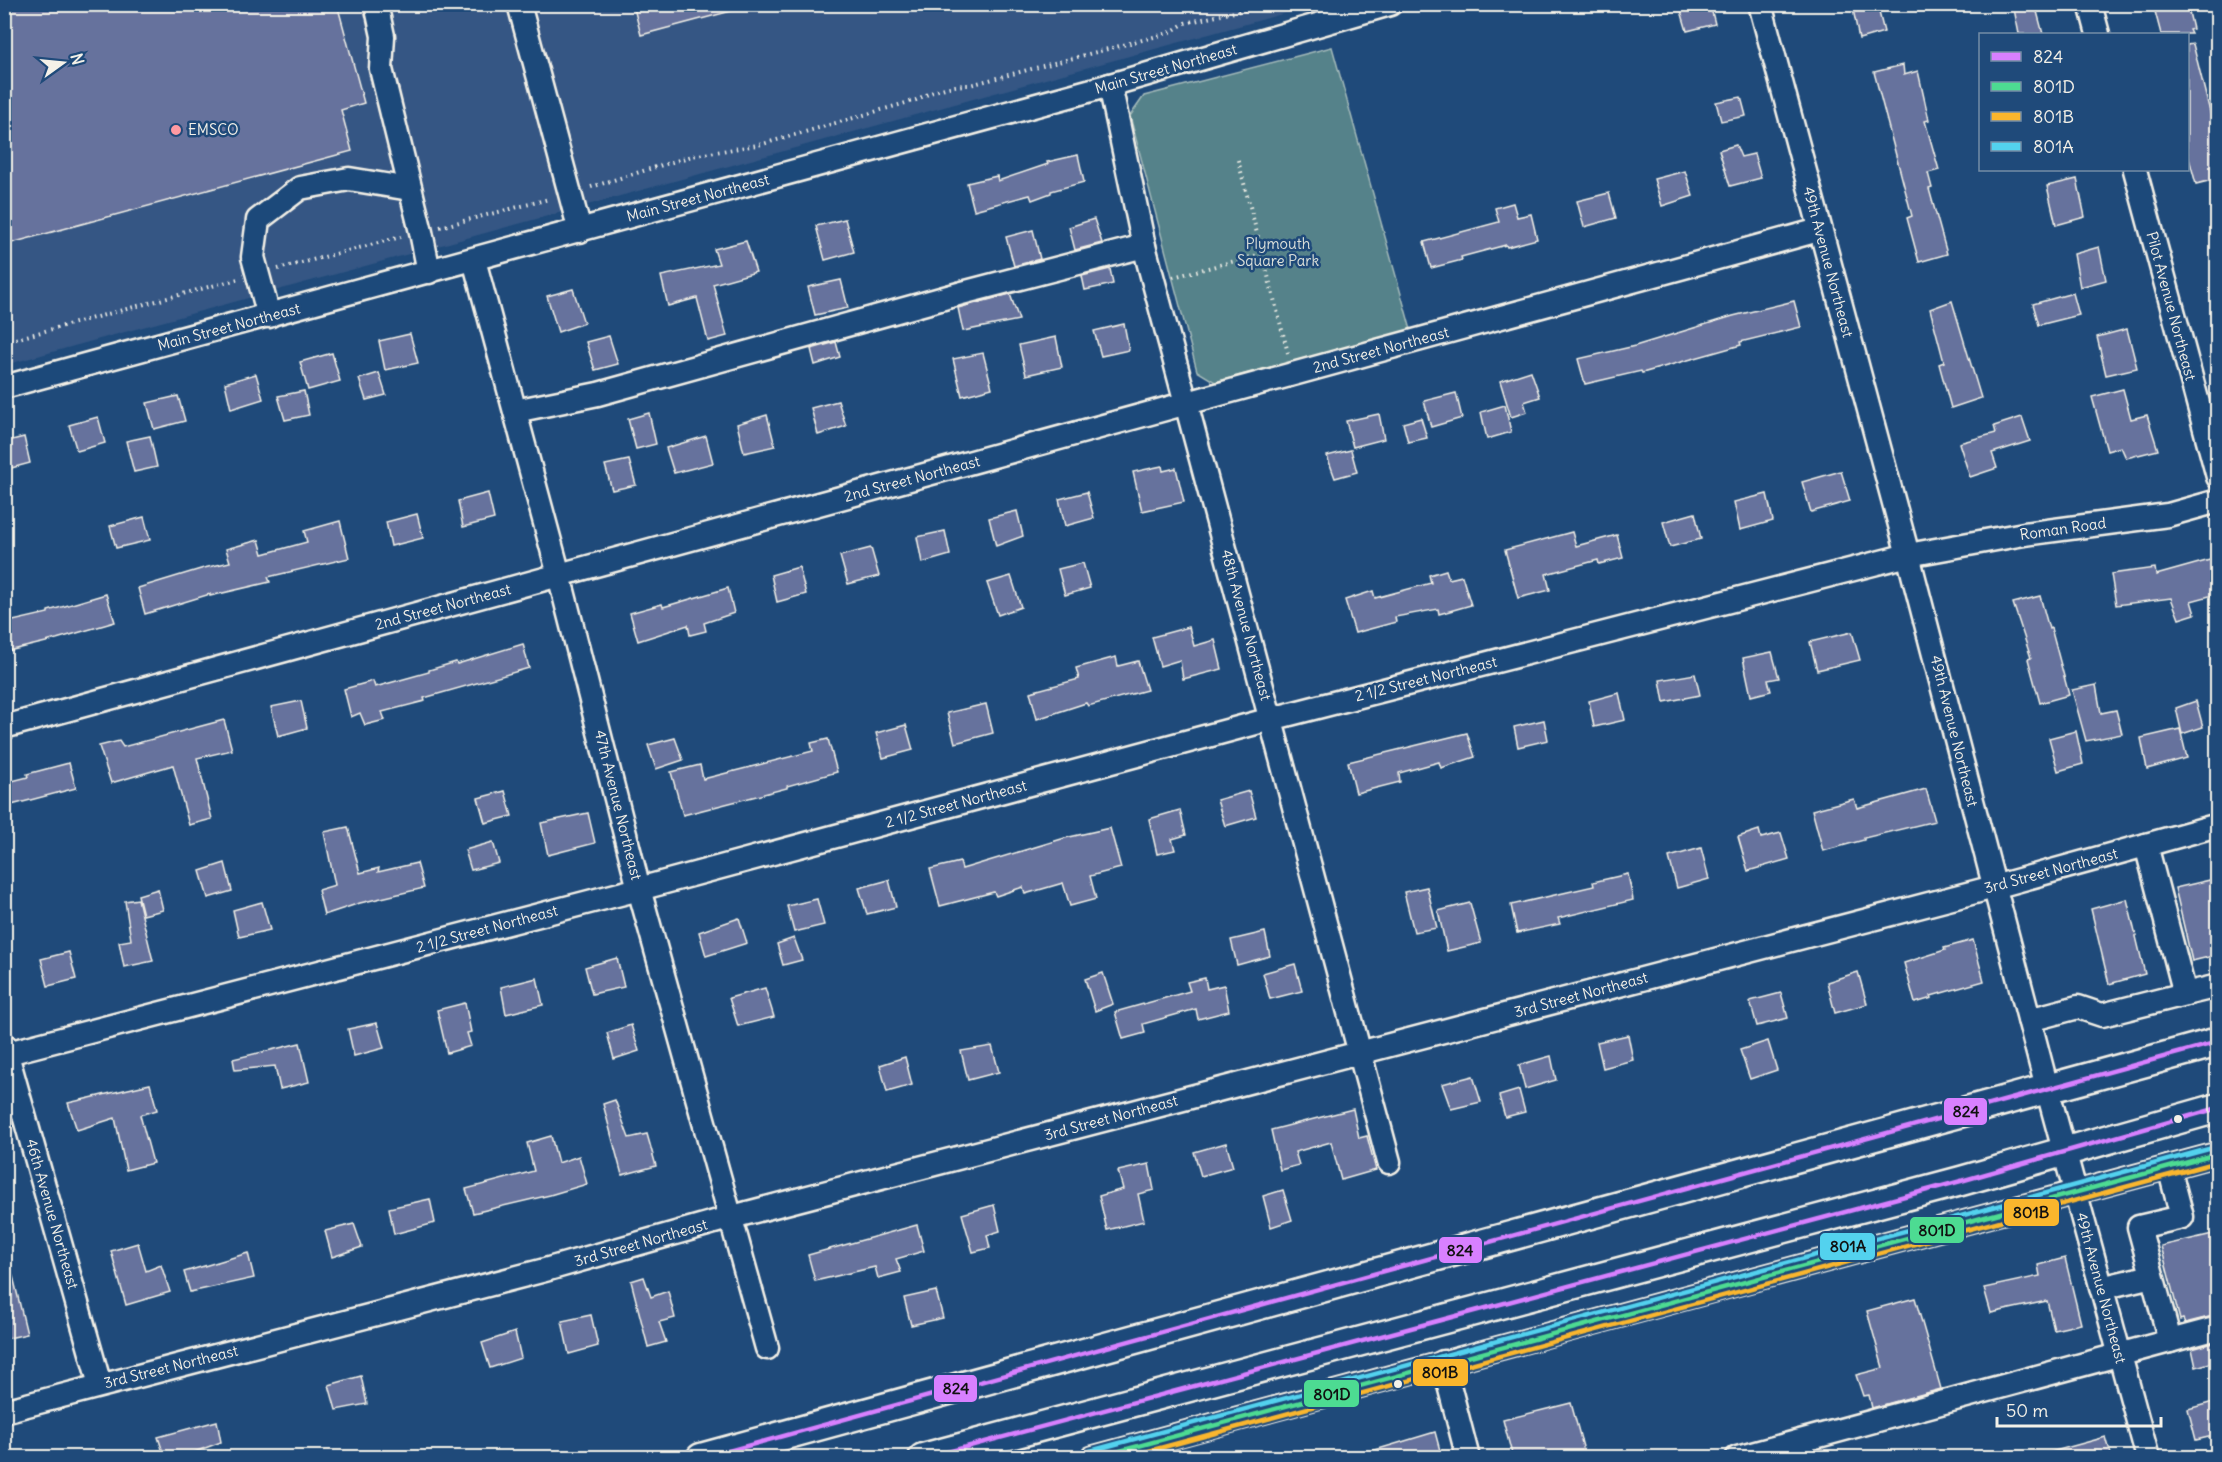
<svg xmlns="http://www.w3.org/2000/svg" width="2222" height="1462" viewBox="0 0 2222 1462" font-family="Delius,sans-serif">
<rect width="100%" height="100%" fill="#1f4a7a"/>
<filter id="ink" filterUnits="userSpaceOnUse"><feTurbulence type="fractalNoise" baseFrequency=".0167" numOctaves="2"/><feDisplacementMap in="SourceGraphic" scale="12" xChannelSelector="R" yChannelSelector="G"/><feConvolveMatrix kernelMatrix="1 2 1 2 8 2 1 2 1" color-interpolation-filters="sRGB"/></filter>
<g filter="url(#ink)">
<path fill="#345684" d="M5,5H1315L5,365Z"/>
<path fill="#55828a" stroke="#a4bab9" stroke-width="1.5" d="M1332,47L1411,330L1215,382L1197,371L1130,116L1144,96Z"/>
<g fill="#66729d" stroke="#f4f1e8" stroke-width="1.5">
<path d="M4,4H337L364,103L341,110L352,151L4,245Z"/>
<path d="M633,4H734L735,10L641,35Z"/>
<path d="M1679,4H1710L1715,24L1687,31Z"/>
<path d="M1852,4H1877L1884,32L1859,39Z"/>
<path d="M2013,4H2035L2043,34H2019Z"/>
<path d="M2153,4H2187L2193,29L2189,30L2191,34H2161Z"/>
<path d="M2193,44L2217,140V179L2196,184L2187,151V45Z"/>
<path d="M1903,65L1904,75L1918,71L1929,120L1925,121L1939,170L1928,173L1932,188L1929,189L1947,254L1919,262L1907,218L1912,216L1874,72Z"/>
<path d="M1741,97L1746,116L1721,121L1716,102Z"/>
<path d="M1736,145L1741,157L1754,154L1761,178L1730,186L1719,150Z"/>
<path d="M1078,155L1084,182L1051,191V193L1032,200L1030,195L974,210L967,183L997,176L998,181L1048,164L1047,162Z"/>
<path d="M1685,171L1693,196L1662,206L1654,179Z"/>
<path d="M2077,179L2085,217L2056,225L2047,186Z"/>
<path d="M1609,193L1616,218L1584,227L1577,201Z"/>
<path d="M1513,203L1517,217L1531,214L1537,239L1507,247L1506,245L1461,257L1462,260L1431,268L1424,242L1499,222L1495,208Z"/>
<path d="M845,219L854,252L825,260L816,226Z"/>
<path d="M1094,219L1102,243L1075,250L1069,227Z"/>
<path d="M1033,230L1040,259L1014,266L1006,237Z"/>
<path d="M746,241L756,272L713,284L727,336L708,341L697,298L668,306L661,276L719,264L714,249Z"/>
<path d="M2099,247L2106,280L2080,287L2074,254Z"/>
<path d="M1110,269L1113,284L1085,290L1082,276Z"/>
<path d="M841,280L848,308L815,315L808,287Z"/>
<path d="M573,289L584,323L558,332L547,296Z"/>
<path d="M2073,293L2079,315L2039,325L2033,304Z"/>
<path d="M1010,294L1019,320L963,331L958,308Z"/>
<path d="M1794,301L1801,327L1740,342L1741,345L1642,373L1641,371L1585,384L1578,359L1635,346L1733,316Z"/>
<path d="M1952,301L1981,398L1951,408L1939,364L1944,362L1930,309Z"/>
<path d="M1124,324L1129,350L1101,356L1094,331Z"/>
<path d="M2127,329L2137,368L2106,375L2097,337Z"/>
<path d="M410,334L418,363L385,370L379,341Z"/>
<path d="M609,336L618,364L595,370L586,342Z"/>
<path d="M1056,337L1062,367L1026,375L1019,345Z"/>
<path d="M836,342L840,357L815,365L811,349Z"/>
<path d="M332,353L340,381L308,390L300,362Z"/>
<path d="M983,353L992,388L962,396L953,359Z"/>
<path d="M1531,371L1540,397L1524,402L1527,412L1511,417L1500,381Z"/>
<path d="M379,373L386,395L366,400L359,379Z"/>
<path d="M256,374L263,399L231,409L225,383Z"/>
<path d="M2123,389L2131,419L2147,415L2158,450L2126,458L2121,447L2107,451L2092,397Z"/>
<path d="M304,391L309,415L285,420L278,396Z"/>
<path d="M1456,393L1462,418L1431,427L1424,401Z"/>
<path d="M178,396L185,421L154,429L147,403Z"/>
<path d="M838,401L846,426L818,435L811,408Z"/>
<path d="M1505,405L1511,432L1487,439L1481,412Z"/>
<path d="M649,413L656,444L636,449L628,419Z"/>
<path d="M1379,414L1384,439L1353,447L1346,421Z"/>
<path d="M767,415L775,446L744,453L737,424Z"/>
<path d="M98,417L105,443L77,451L69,425Z"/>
<path d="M2022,417L2030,441L1992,453L1997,468L1970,477L1959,443L1996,433L1994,426Z"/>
<path d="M1421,418L1427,438L1408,442L1403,423Z"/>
<path d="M150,436L157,467L134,472L126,441Z"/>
<path d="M706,436L713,463L674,473L666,448Z"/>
<path d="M24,437L30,463L4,470V442Z"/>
<path d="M1351,450L1357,472L1335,478L1327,456Z"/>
<path d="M629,460L636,485L612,490L605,465Z"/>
<path d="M1162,466L1163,471L1176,468L1184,502L1142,511L1133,472Z"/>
<path d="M1841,471L1850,501L1811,512L1802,482Z"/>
<path d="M1087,492L1094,518L1065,526L1059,499Z"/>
<path d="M488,493L494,519L463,527L458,501Z"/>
<path d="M1767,494L1773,521L1740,530L1734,502Z"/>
<path d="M1017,511L1023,536L996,546L989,518Z"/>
<path d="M1695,513L1701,539L1670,547L1663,522Z"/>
<path d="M417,514L423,538L391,546L386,522Z"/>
<path d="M144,517L150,540L116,548L110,526Z"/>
<path d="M340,521L349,558L268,577L270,582L210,596V594L145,614L138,588L204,568L230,562L226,549L259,540L263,554L307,542L304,531Z"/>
<path d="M945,531L950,555L922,563L917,537Z"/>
<path d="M1572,532L1576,546L1617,535L1623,558L1599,564L1598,560L1546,574L1550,590L1518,598L1505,550Z"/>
<path d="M871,548L879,576L848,584L840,556Z"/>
<path d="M2217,558V594L2191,601L2195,614L2179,619L2171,598L2116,605L2111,574L2155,568L2156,575Z"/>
<path d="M1083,563L1090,588L1065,595L1058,569Z"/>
<path d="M799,567L806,594L777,602L771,575Z"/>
<path d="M1446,570L1449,579L1462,576L1471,605L1439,614L1438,609L1395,617L1396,622L1355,633L1345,600L1373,591L1375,598L1431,583L1429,575Z"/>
<path d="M1011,576L1021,607L998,615L987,583Z"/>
<path d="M728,588L734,613L704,623L706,631L690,635L688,625L638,641L630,613L662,604L663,607Z"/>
<path d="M106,594L115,622L46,642L4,652V623L48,613V611Z"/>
<path d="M2040,596L2049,629L2051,628L2069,695L2040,703L2028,659L2031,658L2013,603Z"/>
<path d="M1189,627L1194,646L1215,640L1222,669L1183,679L1180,660L1160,666L1152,637Z"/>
<path d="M1852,632L1860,660L1817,670L1810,642Z"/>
<path d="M523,644L529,668L424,698L425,701L382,712L385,720L365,725L360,713L351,717L344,689L373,681L375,687L429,672V670L456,662L457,664Z"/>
<path d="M1772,652L1779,678L1768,680L1771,691L1751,696L1743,658Z"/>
<path d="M1116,657L1118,666L1138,661L1147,690L1088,706L1086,703L1037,719L1030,692L1079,679L1076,668Z"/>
<path d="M1695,674L1700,695L1664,702L1660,680Z"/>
<path d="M2096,685L2101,713L2116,710L2122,734L2086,741L2072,690Z"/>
<path d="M1619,693L1625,720L1594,727L1589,701Z"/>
<path d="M301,701L307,728L278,736L271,707Z"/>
<path d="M2196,701L2203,727L2182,734L2176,708Z"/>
<path d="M986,704L993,733L955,743L947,713Z"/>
<path d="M224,720L232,750L197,758L212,819L189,825L173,765L111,783L99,746L119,741L123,747Z"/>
<path d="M1544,720L1548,740L1518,747L1514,727Z"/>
<path d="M906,725L913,750L883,758L876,733Z"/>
<path d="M2180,729L2187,758L2147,769L2141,738Z"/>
<path d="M2076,731L2083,764L2058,771L2049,738Z"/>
<path d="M1467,733L1475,757L1441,768L1439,762L1399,773L1400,782L1356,793L1348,762Z"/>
<path d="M675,738L683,760L656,769L648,745Z"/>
<path d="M828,739L837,772L787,786V788L683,815L671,772L700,765L703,779L813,751L811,743Z"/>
<path d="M69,763L76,788L4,807V783L28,777L27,774Z"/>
<path d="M1926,789L1935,821L1864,838V840L1823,851L1812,810L1854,799L1857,808Z"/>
<path d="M505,791L512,816L485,823L478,798Z"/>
<path d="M1249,791L1256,817L1225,826L1217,800Z"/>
<path d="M1180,810L1186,835L1172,839L1175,850L1157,854L1149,819Z"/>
<path d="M588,813L595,843L548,855L541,823Z"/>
<path d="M348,827L360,873L379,868L378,872L417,863L424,888L360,903L324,915L318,890L335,885L324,832Z"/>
<path d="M1110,828L1121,868L1090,876L1096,899L1070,906L1063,883L1025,894L1023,887L996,896L994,892L940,906L930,869L960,862L962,869L1065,838Z"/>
<path d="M1759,830L1761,838L1781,833L1789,859L1748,871L1738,837Z"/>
<path d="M493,842L499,863L471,870L465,850Z"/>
<path d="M1701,848L1709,879L1677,888L1669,857Z"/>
<path d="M225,863L232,891L208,898L200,871Z"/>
<path d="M1628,874L1633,900L1558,918L1560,924L1517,933L1511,905L1594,886L1593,882Z"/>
<path d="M889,880L896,907L867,914L859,888Z"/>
<path d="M2210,880L2217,910V955L2192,961L2175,888Z"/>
<path d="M1427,887L1437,928L1414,932L1404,892Z"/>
<path d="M158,889L163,910L143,915L138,895Z"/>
<path d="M138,899L153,961L124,967L119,942L131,940L125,901Z"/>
<path d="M817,899L824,925L794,932L787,906Z"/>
<path d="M2127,899L2145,974L2109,984L2091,909Z"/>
<path d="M262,902L270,930L239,937L233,910Z"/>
<path d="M1470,903L1481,943L1447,951L1438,911Z"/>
<path d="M739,918L747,943L706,956L699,932Z"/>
<path d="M1265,932L1270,956L1237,965L1231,940Z"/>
<path d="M794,938L802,960L783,965L777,944Z"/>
<path d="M1973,940L1984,981L1931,996L1932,998L1915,1003L1904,963L1945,950L1944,948Z"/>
<path d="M69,952L76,979L48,986L41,959Z"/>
<path d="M617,958L624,987L592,994L585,967Z"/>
<path d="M1295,964L1302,991L1270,999L1263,973Z"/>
<path d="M1858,972L1867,1004L1835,1013L1827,982Z"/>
<path d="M1103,973L1113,1004L1095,1011L1085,979Z"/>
<path d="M537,978L543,1005L506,1014L501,987Z"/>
<path d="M1205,978L1207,989L1224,985L1229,1011L1198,1019L1196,1009L1143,1024L1145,1033L1123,1039L1115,1012L1190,991L1187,982Z"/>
<path d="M765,988L774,1017L738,1026L729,998Z"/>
<path d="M1781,993L1788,1018L1757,1026L1750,1001Z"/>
<path d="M465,1003L471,1032L467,1033L471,1046L447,1053L437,1010Z"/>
<path d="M377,1023L384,1048L354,1056L348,1029Z"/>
<path d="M631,1025L639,1051L614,1059L607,1033Z"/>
<path d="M1628,1035L1633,1060L1603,1068L1597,1042Z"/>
<path d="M1768,1041L1777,1070L1750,1079L1740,1050Z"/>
<path d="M300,1043L309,1082L280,1089L275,1066L235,1070L233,1059Z"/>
<path d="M992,1046L999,1072L968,1080L961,1051Z"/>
<path d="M1551,1056L1556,1080L1525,1089L1519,1065Z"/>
<path d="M905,1057L912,1085L887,1092L880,1065Z"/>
<path d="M1473,1076L1481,1102L1451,1109L1442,1084Z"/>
<path d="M150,1084L157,1110L140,1115L153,1163L126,1170L115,1118L77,1130L68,1103Z"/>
<path d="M1519,1090L1525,1112L1505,1117L1499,1096Z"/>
<path d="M615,1100L629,1138L647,1134L656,1166L622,1175L603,1104Z"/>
<path d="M1353,1109L1359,1138L1367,1136L1376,1170L1341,1180L1331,1142L1295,1152L1299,1165L1280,1170L1271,1130Z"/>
<path d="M551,1136L558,1163L579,1156L587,1184L550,1195L473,1213L466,1189L534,1171L527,1143Z"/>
<path d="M1226,1143L1233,1167L1201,1176L1194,1152Z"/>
<path d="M1149,1164L1154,1190L1138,1194L1144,1221L1107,1230L1099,1196L1123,1189L1118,1171Z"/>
<path d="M1283,1190L1292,1220L1271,1227L1263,1196Z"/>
<path d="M430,1199L435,1223L394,1234L389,1208Z"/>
<path d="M994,1205L1000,1231L987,1235L990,1248L973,1252L962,1214Z"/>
<path d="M354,1224L362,1247L332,1257L325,1231Z"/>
<path d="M917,1225L924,1251L896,1259L901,1272L878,1278L875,1267L815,1281L808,1255Z"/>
<path d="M2217,1233V1315L2185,1323L2183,1319L2180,1320L2161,1246Z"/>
<path d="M138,1243L146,1271L161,1265L170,1292L126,1305L111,1251Z"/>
<path d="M248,1253L254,1278L190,1292L184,1272Z"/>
<path d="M2065,1258L2081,1324L2054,1330L2047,1301L1991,1313L1984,1288L2040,1276L2038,1265Z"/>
<path d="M11,1268L27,1334L4,1339V1269Z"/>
<path d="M644,1277L651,1297L668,1291L675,1318L659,1322L666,1342L648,1347L631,1281Z"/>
<path d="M936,1291L943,1318L911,1325L904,1298Z"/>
<path d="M1915,1298L1941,1389L1872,1408L1869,1395L1863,1396L1856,1375L1883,1368L1867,1311Z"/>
<path d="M591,1315L598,1346L569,1354L562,1321Z"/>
<path d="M515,1332L521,1358L490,1368L482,1343Z"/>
<path d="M2217,1342V1361L2196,1367L2192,1349Z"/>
<path d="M361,1376L367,1404L336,1410L329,1385Z"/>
<path d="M2217,1401V1435L2196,1440L2188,1409Z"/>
<path d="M1571,1403L1586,1458H1513L1503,1420Z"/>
<path d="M217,1421L221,1442L179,1458H165L158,1437Z"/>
<path d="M1435,1432L1442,1458H1365V1453Z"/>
<path d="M2106,1437L2112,1458H2052L2051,1452Z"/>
</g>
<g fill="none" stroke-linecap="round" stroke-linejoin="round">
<defs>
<g id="minor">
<path d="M376,4L383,36L381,69L421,232L429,272"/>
<path d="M519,4L580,231"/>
<path d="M1760,4L1908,555L2047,1088L2148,1458"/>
<path d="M2090,4L2098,34"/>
<path d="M1110,85L1144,246L1389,1162"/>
<path d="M2135,170L2218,477"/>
<path d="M474,260L559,575L639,889L767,1348"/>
<path d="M269,316L253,257L258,220L300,188L349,179L410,189"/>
<path d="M4,387L1110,85L1390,4"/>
<path d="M515,411L598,394L962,293L1144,246"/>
<path d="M4,727L1819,230"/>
<path d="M2185,994L2218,986"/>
<path d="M2029,1020L2078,1007L2102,1015L2185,994L2146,845"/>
<path d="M4,1044L100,1385"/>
<path d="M4,1054L639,889L1271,719L1908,555L2024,534L2168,515L2218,501"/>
<path d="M2169,1167L2182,1217L2139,1227L2170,1341"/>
<path d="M2101,1288L2152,1276"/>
<path d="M1443,1362L1468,1458"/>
<path d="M4,1411L545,1270L732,1217L1994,887L2218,825"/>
<path d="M1092,1458L2218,1154"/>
<path d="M1737,1458L2218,1328"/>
</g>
<g id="major">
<path d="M701,1458L2218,1042"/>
<path d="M923,1458L1961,1181L2218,1108"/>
</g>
</defs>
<use href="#minor" stroke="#f4f1e8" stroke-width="27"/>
<use href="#major" stroke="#f4f1e8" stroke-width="33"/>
<g stroke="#f4f1e8" stroke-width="4" stroke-dasharray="1.5 4.5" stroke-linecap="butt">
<path d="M1238,160L1288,353"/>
<path d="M591,187L692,156L763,144L916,100C935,90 949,85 970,85L1169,33L1185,23L1271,4"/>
<path d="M440,227L549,199"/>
<path d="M278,269L401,237"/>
<path d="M1173,277L1262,254"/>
<path d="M4,342L238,279"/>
</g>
<use href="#minor" stroke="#1f4a7a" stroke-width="22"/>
<use href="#major" stroke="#1f4a7a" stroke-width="28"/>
<defs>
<g id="bus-1">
<path d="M703,1458L2218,1042"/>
<path d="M925,1458L1961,1181L2218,1108"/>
</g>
<path id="bus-2" d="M1094,1458L2218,1154"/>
<path id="bus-3" d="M1123,1458L2218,1162"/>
<path id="bus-4" d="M1090,1451L2216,1147"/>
</defs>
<use href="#bus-1" stroke="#1f4a7a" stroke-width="9"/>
<use href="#bus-2" stroke="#1f4a7a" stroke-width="9"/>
<use href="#bus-3" stroke="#1f4a7a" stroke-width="9"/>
<use href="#bus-4" stroke="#1f4a7a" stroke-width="9"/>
<use href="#bus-1" stroke="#d880ff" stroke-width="4.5"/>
<use href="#bus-2" stroke="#4ddb92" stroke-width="4.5"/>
<use href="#bus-3" stroke="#fab62d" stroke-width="4.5"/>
<use href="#bus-4" stroke="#53d2ee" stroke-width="4.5"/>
</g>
</g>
<circle fill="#ff9aa2" stroke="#1f4a7a" stroke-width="2" cx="176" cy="130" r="6"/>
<g fill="#f4f1e8" stroke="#1f4a7a" stroke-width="2">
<circle cx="2178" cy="1119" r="5"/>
<circle cx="1398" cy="1384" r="5"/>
</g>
<g text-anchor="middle" stroke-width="5" stroke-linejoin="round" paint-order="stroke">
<g font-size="15" fill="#f4f1e8" stroke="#1f4a7a">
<text transform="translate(1166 69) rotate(-16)" y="5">Main Street Northeast</text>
<text transform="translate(698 198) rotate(-15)" y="5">Main Street Northeast</text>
<text transform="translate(1828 262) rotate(75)" y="5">49th Avenue Northeast</text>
<text transform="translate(2171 306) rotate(75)" y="5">Pilot Avenue Northeast</text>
<text transform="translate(229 327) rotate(-15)" y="5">Main Street Northeast</text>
<text transform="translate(1381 350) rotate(-15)" y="5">2nd Street Northeast</text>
<text transform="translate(912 479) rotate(-15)" y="5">2nd Street Northeast</text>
<text transform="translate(2063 529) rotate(-8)" y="5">Roman Road</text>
<text transform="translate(443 607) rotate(-15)" y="5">2nd Street Northeast</text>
<text transform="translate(1246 625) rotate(75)" y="5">48th Avenue Northeast</text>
<text transform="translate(1426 679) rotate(-14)" y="5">2 1/2 Street Northeast</text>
<text transform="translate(1954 731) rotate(76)" y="5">49th Avenue Northeast</text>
<text transform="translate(956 804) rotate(-15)" y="5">2 1/2 Street Northeast</text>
<text transform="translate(618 805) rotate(76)" y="5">47th Avenue Northeast</text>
<text transform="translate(2051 871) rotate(-15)" y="5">3rd Street Northeast</text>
<text transform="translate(487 929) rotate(-15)" y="5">2 1/2 Street Northeast</text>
<text transform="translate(1581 995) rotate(-15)" y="5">3rd Street Northeast</text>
<text transform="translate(1111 1118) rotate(-15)" y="5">3rd Street Northeast</text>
<text transform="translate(52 1214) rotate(74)" y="5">46th Avenue Northeast</text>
<text transform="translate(641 1243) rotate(-16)" y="5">3rd Street Northeast</text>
<text transform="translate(2101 1288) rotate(75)" y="5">49th Avenue Northeast</text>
<text transform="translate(171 1367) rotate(-14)" y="5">3rd Street Northeast</text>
</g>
<g font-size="15" fill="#f4f1e8" stroke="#1f4a7a" text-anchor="start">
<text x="188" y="135">EMSCO</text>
</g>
<g font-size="15" fill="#dce0da" stroke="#1f4a7a">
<text x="1278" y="249">Plymouth<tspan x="1278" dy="17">Square Park</tspan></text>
</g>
</g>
<g stroke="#1f4a7a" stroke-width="2">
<rect x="1943" y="1097" width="45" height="29" rx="6" fill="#d880ff"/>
<rect x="2003" y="1198" width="57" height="29" rx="6" fill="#fab62d"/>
<rect x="1909" y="1216" width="56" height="28" rx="6" fill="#4ddb92"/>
<rect x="1819" y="1232" width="57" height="29" rx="6" fill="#53d2ee"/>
<rect x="1438" y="1236" width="45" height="28" rx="6" fill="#d880ff"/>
<rect x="1412" y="1358" width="57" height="29" rx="6" fill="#fab62d"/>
<rect x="933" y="1374" width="45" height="29" rx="6" fill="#d880ff"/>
<rect x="1303" y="1379" width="57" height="29" rx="6" fill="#4ddb92"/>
</g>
<g font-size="16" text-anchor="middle" font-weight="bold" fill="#111">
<text x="1966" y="1117">824</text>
<text x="2031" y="1218">801B</text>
<text x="1937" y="1236">801D</text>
<text x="1848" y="1252">801A</text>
<text x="1460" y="1256">824</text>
<text x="1440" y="1378">801B</text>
<text x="956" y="1394">824</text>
<text x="1332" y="1400">801D</text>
</g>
<rect width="2222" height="1462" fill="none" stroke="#1f4a7a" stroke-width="24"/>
<rect x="12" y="12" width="2198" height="1438" fill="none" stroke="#f4f1e8" stroke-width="2" filter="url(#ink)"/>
<rect x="1979" y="33" width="210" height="138" fill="#1f4a7a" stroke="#748da6" stroke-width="1.5"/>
<rect x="1991" y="52" width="30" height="9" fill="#d880ff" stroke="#748da6" stroke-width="1.5"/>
<text x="2033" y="63" font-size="18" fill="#f4f1e8">824</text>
<rect x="1991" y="82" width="30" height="9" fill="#4ddb92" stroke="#748da6" stroke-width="1.5"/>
<text x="2033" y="93" font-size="18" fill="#f4f1e8">801D</text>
<rect x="1991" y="112" width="30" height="9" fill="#fab62d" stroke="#748da6" stroke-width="1.5"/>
<text x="2033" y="123" font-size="18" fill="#f4f1e8">801B</text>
<rect x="1991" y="142" width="30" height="9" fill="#53d2ee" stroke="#748da6" stroke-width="1.5"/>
<text x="2033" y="153" font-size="18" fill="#f4f1e8">801A</text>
<g transform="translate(63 63) rotate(75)" stroke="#1f4a7a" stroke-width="4.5" paint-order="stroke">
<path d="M0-4.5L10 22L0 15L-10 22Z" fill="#f4f1e8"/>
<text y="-9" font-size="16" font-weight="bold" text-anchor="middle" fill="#f4f1e8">N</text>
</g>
<path d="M1997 1417v9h164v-9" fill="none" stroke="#f4f1e8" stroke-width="3"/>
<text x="2006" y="1417" font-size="18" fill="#f4f1e8" stroke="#1f4a7a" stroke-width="4.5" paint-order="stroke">50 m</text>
</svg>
